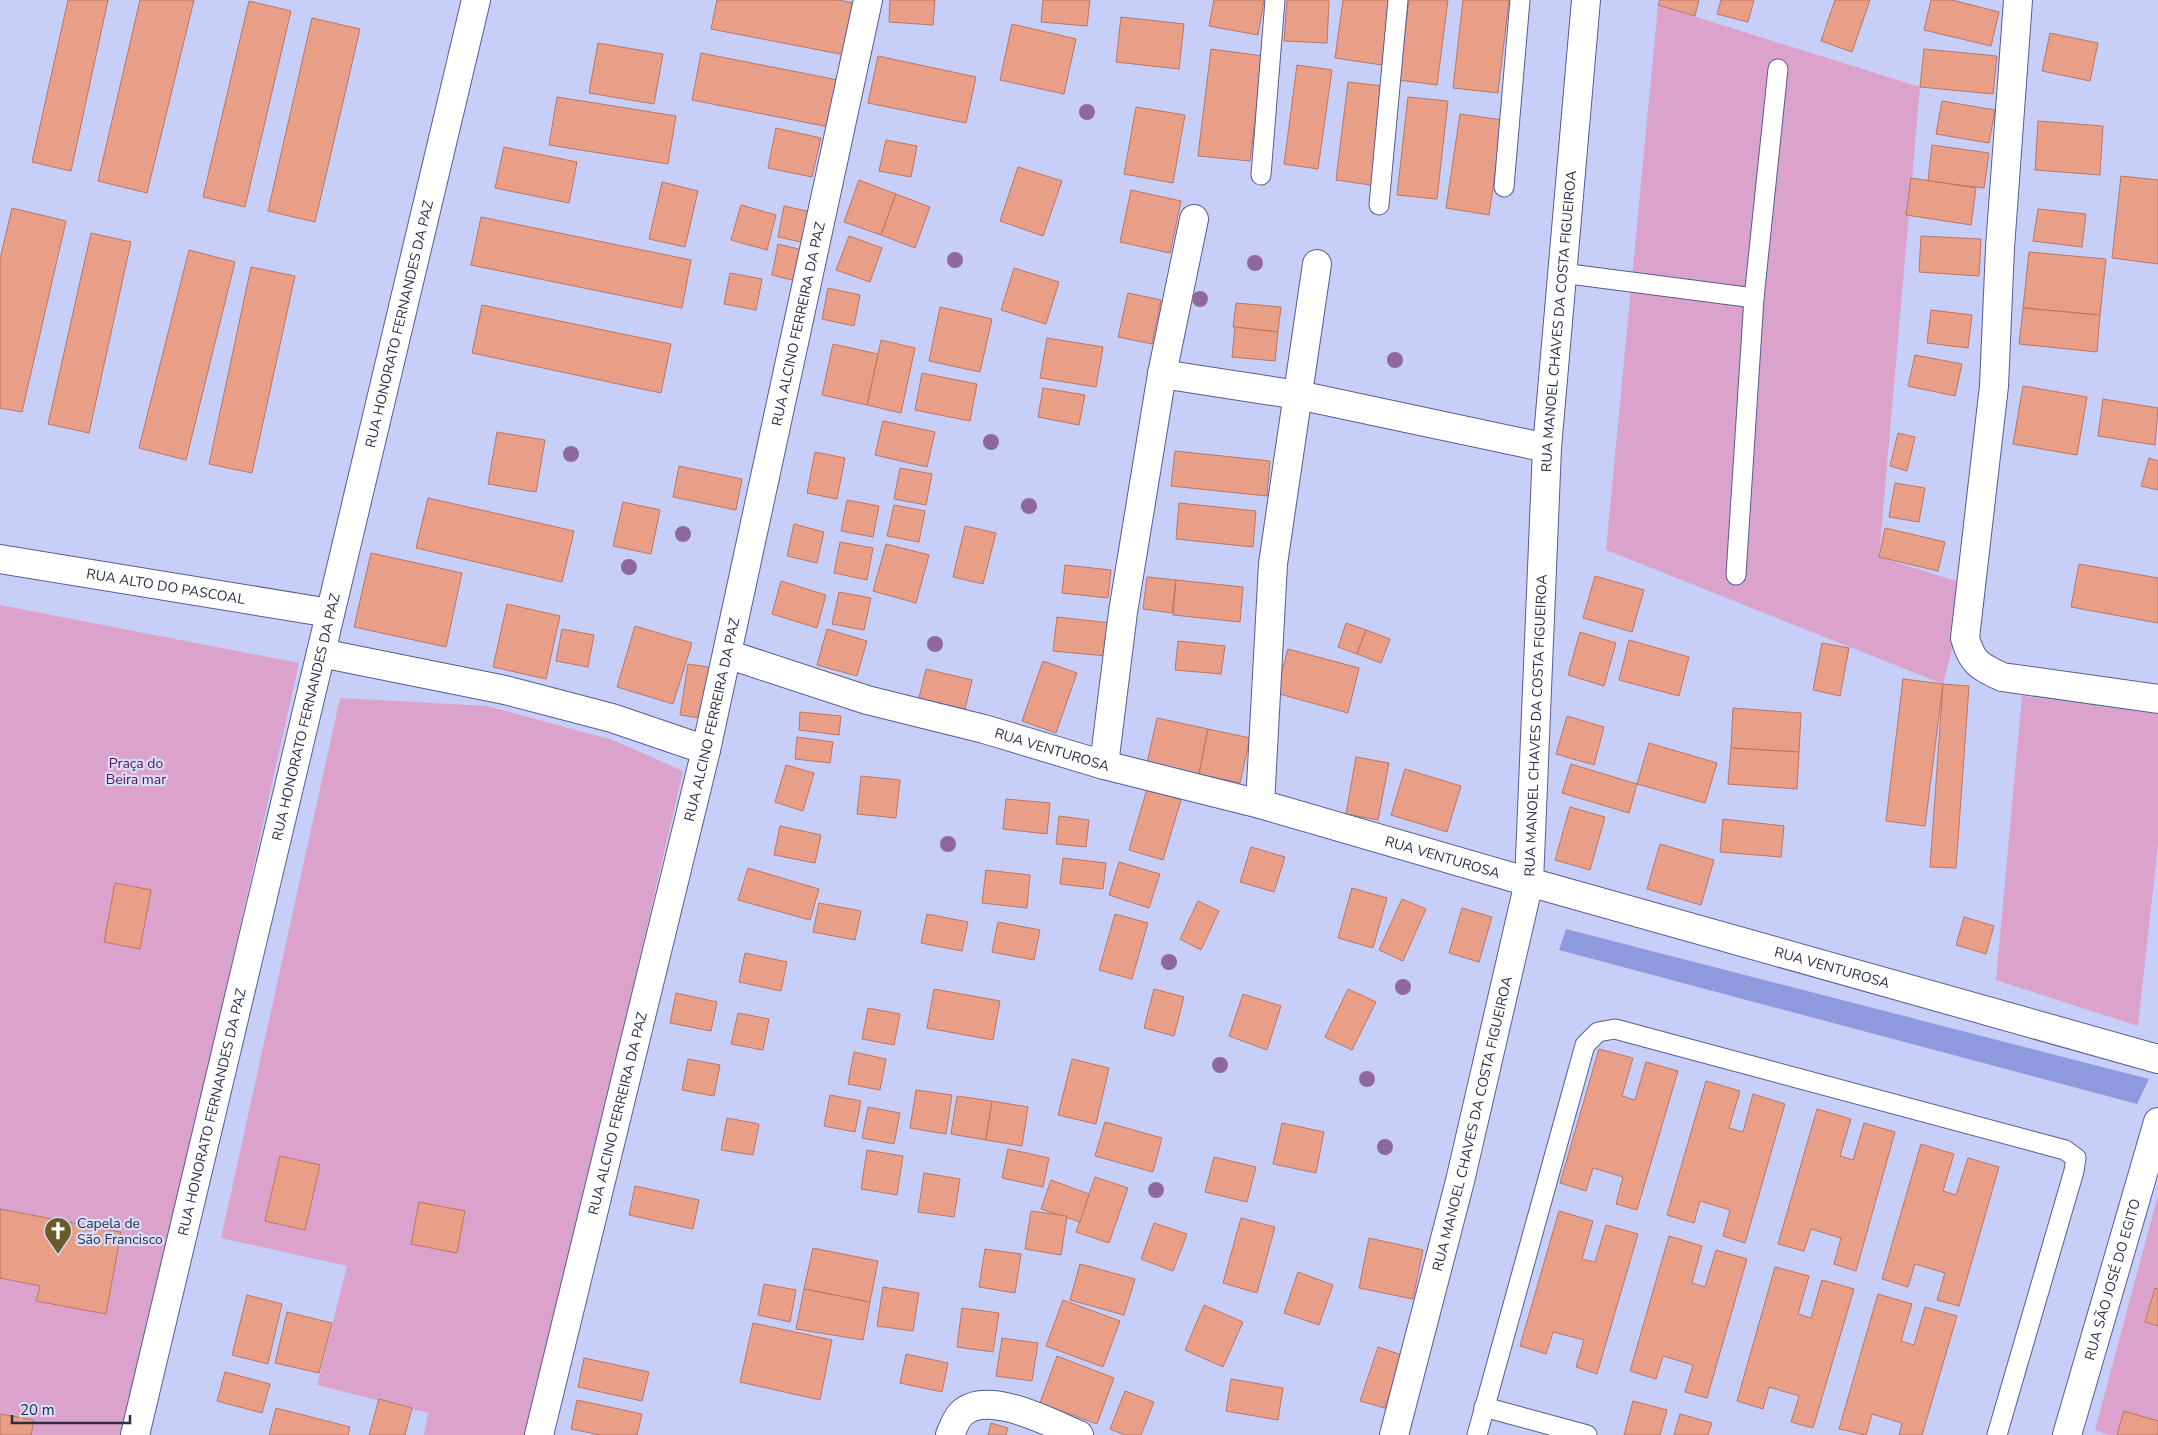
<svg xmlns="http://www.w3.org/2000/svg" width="2158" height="1435" viewBox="0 0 2158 1435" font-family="'Nunito Sans',sans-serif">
<rect width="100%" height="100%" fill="#c7cff8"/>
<g fill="#dba2cb">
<path d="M1658,5L1920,87L1879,557L1969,585L1943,684L1606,550Z"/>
<path d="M0,605L299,663L126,1435H0Z"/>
<path d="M2022,696L2158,714V844L2138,1026L1996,980Z"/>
<path d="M340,698L487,706L613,740L683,771L529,1435H424L428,1413L317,1385L347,1266L221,1238Z"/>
<path d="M2158,1195V1435H2109L2095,1430Z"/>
</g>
<path fill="#8f9ade" d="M1566,929L2149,1079L2137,1104L1559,950Z"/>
<g fill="#e99e88" stroke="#bc7561">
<path d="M68,0H108L71,171L32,162Z"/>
<path d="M140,0H194L147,193L98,181Z"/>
<path d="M717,0H838L855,3L845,55L711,29Z"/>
<path d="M890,0H935L933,25L889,22Z"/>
<path d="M1043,0H1090L1087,26L1041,22Z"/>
<path d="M1214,0H1264L1258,35L1209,26Z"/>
<path d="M1287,0H1329L1327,43L1284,41Z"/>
<path d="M1343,0H1391L1382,65L1335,58Z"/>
<path d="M1409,0H1448L1437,85L1399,80Z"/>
<path d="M1463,0H1509L1498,93L1453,88Z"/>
<path d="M1660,0H1699L1695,16L1658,5Z"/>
<path d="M1721,0H1754L1748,22L1717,14Z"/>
<path d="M1835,0H1870L1852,52L1821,41Z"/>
<path d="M1931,0H1952L1999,12L1991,46L1924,30Z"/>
<path d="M249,1L291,11L245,207L203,197Z"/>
<path d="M1121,17L1184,24L1179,69L1116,62Z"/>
<path d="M312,18L360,29L315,222L268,211Z"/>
<path d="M1012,24L1076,39L1064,94L1000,80Z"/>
<path d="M2050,33L2098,43L2090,81L2042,71Z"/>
<path d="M598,43L663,54L654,104L589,93Z"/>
<path d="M1211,49L1263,56L1250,161L1198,156Z"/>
<path d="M1924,49L1997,56L1993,94L1920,87Z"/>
<path d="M701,53L838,80L829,127L692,100Z"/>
<path d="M878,56L976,77L966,123L868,103Z"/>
<path d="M1297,65L1332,70L1318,169L1284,164Z"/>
<path d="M1348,82L1390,87L1377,186L1336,180Z"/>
<path d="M557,97L676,116L668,164L549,145Z"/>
<path d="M1408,97L1448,101L1437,199L1397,195Z"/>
<path d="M1942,101L1995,110L1989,143L1936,134Z"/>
<path d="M1136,107L1185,115L1173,183L1124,174Z"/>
<path d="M1460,114L1503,120L1489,215L1446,208Z"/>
<path d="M2038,121L2103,126L2100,175L2035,170Z"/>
<path d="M776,128L821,138L812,177L768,168Z"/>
<path d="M886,140L917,146L911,177L879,171Z"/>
<path d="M1932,145L1989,153L1984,188L1928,181Z"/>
<path d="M504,147L577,162L569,203L495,188Z"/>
<path d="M1018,167L1062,181L1043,236L1000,221Z"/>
<path d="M2121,176L2158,180V264L2112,258Z"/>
<path d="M1911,178L1976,188L1971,225L1906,215Z"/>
<path d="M859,180L896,194L881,235L844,222Z"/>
<path d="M662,182L698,191L685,247L649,239Z"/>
<path d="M1131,190L1181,201L1170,253L1120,242Z"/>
<path d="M896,194L930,207L915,248L881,235Z"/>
<path d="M741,205L776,215L767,250L731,240Z"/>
<path d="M784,206L816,213L810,244L778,237Z"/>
<path d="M12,208L66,221L22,412L0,408V259Z"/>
<path d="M2038,209L2086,214L2082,247L2033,241Z"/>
<path d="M481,217L691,260L682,308L471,265Z"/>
<path d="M91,233L131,242L89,433L48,424Z"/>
<path d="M849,236L882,248L870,282L836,270Z"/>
<path d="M1921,236L1981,239L1979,276L1919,272Z"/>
<path d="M778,244L807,251L800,282L772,275Z"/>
<path d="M189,250L235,262L186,460L139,448Z"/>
<path d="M2029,252L2106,259L2100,315L2023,308Z"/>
<path d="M251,267L295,276L252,473L209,464Z"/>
<path d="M1014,268L1059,282L1046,324L1001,310Z"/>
<path d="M730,273L762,279L756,310L724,304Z"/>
<path d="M828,288L860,295L854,326L822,319Z"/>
<path d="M1128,293L1161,300L1152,344L1118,337Z"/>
<path d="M1236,303L1281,307L1278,332L1233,327Z"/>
<path d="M482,305L671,344L661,393L472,353Z"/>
<path d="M940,307L992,319L980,372L929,361Z"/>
<path d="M2023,308L2100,315L2097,352L2019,344Z"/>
<path d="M1931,310L1972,315L1968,348L1927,343Z"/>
<path d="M1235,327L1278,332L1275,361L1232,357Z"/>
<path d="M1047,338L1103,347L1096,387L1040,378Z"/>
<path d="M881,340L915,348L901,413L867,405Z"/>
<path d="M833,344L878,354L867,405L822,395Z"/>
<path d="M1915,355L1962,364L1955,396L1908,386Z"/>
<path d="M922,373L977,384L970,421L915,410Z"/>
<path d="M2023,386L2087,397L2077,455L2013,444Z"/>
<path d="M1043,388L1085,395L1079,425L1038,417Z"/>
<path d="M2103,399L2158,408L2155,445L2098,436Z"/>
<path d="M883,421L935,432L927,467L875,455Z"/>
<path d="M497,432L545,440L536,492L488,484Z"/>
<path d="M1898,433L1915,437L1907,471L1890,466Z"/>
<path d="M1175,451L1270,461L1267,496L1171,486Z"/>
<path d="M815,452L845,458L837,499L807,493Z"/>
<path d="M2149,458L2158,461V490L2141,486Z"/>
<path d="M679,466L742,479L736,510L673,497Z"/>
<path d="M900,468L932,474L926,505L894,499Z"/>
<path d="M1895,483L1925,488L1919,522L1889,517Z"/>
<path d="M428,498L574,531L562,582L416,548Z"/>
<path d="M847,500L879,506L873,537L841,531Z"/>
<path d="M623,502L660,510L651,554L613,546Z"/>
<path d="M1179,503L1256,511L1253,547L1176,539Z"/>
<path d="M894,505L925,511L919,542L887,536Z"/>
<path d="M794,524L824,532L817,563L787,556Z"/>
<path d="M965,526L996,533L983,584L953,577Z"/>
<path d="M1885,528L1945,542L1938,571L1879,557Z"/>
<path d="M840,542L873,548L867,580L834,573Z"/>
<path d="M886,544L929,555L916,603L873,591Z"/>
<path d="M371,553L462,573L446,647L354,627Z"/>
<path d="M2079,564L2158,578V623L2071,607Z"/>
<path d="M1065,565L1111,570L1108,598L1062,593Z"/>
<path d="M1595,576L1644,590L1632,632L1583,618Z"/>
<path d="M1147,577L1176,580L1172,613L1143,609Z"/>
<path d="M1176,580L1243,587L1240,622L1173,615Z"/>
<path d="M781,581L826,595L817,628L772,614Z"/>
<path d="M839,592L871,598L864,630L832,624Z"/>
<path d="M507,604L560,616L546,679L493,667Z"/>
<path d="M1057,617L1110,623L1106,656L1053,651Z"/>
<path d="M1346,623L1366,630L1357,654L1338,647Z"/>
<path d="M635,626L692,643L673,704L617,687Z"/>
<path d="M562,629L594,635L588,667L556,661Z"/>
<path d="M827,629L867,641L857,676L817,665Z"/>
<path d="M1366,630L1390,639L1381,663L1357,654Z"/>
<path d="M1580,632L1616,643L1604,686L1568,675Z"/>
<path d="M1629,640L1689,657L1679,696L1619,680Z"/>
<path d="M1178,641L1225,646L1221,674L1175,670Z"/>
<path d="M1822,643L1849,648L1840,696L1813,690Z"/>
<path d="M1288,649L1359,668L1348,713L1276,693Z"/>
<path d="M1043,661L1077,673L1056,733L1022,721Z"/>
<path d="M688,664L715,668L707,719L680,715Z"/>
<path d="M926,669L972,680L965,709L919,698Z"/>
<path d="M1903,679L1943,684L1925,826L1886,821Z"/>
<path d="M1943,684L1969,686L1956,868L1930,867Z"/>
<path d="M1733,708L1801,713L1799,752L1731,748Z"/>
<path d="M800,712L841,716L839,735L799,730Z"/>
<path d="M1567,716L1604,727L1594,765L1556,754Z"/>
<path d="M1157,718L1208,729L1199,774L1147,763Z"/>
<path d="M1208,729L1250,738L1240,783L1199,774Z"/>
<path d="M797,737L833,742L830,763L795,759Z"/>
<path d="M1649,743L1717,763L1705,803L1637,784Z"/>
<path d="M1731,748L1799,752L1797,789L1728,784Z"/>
<path d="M1356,757L1389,763L1378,820L1346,814Z"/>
<path d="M1571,764L1637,784L1629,813L1562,793Z"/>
<path d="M786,765L814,773L803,811L775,802Z"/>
<path d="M1405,769L1461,786L1447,832L1391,815Z"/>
<path d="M861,776L900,780L896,818L857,814Z"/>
<path d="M1147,789L1181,800L1163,860L1129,850Z"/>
<path d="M1006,799L1050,803L1047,834L1003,829Z"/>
<path d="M1570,807L1605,817L1590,870L1555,860Z"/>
<path d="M1059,816L1089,820L1086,847L1056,844Z"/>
<path d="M1723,819L1784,826L1781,857L1720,852Z"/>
<path d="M780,826L821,835L815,863L774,855Z"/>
<path d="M1660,844L1714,860L1701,905L1647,889Z"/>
<path d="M1251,847L1285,857L1274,892L1240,882Z"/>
<path d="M1063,858L1106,863L1103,889L1060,884Z"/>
<path d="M1119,862L1160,874L1149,908L1109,895Z"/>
<path d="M748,868L819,889L810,920L738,900Z"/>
<path d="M986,870L1030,875L1027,908L982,903Z"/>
<path d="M115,883L151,890L140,949L104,942Z"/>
<path d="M1352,888L1387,898L1373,948L1338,938Z"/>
<path d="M1402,899L1426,909L1403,961L1379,950Z"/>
<path d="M1198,901L1219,911L1201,950L1180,939Z"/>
<path d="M819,903L861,911L855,940L813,932Z"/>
<path d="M1462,908L1492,917L1479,962L1449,953Z"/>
<path d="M927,914L968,922L962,951L921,943Z"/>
<path d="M1115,914L1148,923L1132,979L1099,970Z"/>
<path d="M1964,917L1994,926L1986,954L1956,945Z"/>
<path d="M998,922L1040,930L1034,960L992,952Z"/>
<path d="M745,953L787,962L781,991L739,982Z"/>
<path d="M934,989L1000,1001L993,1040L927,1028Z"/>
<path d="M1154,989L1184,997L1174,1036L1144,1028Z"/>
<path d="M1348,989L1376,1002L1352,1050L1325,1037Z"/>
<path d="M676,993L717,1002L711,1031L670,1023Z"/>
<path d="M1243,994L1281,1006L1267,1050L1229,1036Z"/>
<path d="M868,1008L900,1014L894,1045L862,1039Z"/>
<path d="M738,1013L769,1019L763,1050L731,1044Z"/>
<path d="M1599,1049L1633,1058L1622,1096L1635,1100L1646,1062L1678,1071L1637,1210L1616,1204L1623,1177L1593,1168L1586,1191L1560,1183Z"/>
<path d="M854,1052L886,1059L880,1090L848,1084Z"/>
<path d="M688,1059L720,1065L714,1096L682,1090Z"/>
<path d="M1072,1059L1109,1068L1096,1124L1058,1115Z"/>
<path d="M1706,1081L1740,1091L1729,1128L1743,1132L1753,1094L1785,1104L1745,1243L1723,1236L1730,1210L1700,1201L1694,1223L1667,1215Z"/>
<path d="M916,1090L952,1095L946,1134L910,1128Z"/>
<path d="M830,1095L861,1101L855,1132L824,1126Z"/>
<path d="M957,1096L992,1101L986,1140L951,1134Z"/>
<path d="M992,1101L1028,1107L1022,1146L986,1140Z"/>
<path d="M868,1107L900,1113L894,1144L862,1138Z"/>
<path d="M1817,1109L1851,1119L1840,1156L1853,1160L1864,1123L1895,1132L1856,1271L1834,1264L1841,1238L1811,1229L1804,1251L1778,1244Z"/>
<path d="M727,1118L759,1124L753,1155L721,1150Z"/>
<path d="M1105,1122L1162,1138L1153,1172L1095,1156Z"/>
<path d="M1282,1123L1324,1132L1316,1173L1273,1164Z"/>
<path d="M1921,1144L1954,1154L1943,1191L1956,1195L1968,1158L1999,1167L1959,1306L1937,1300L1945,1273L1915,1264L1908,1287L1882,1279Z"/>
<path d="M1008,1149L1049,1158L1043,1187L1002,1178Z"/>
<path d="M867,1150L903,1156L897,1195L861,1189Z"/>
<path d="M280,1156L320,1165L305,1230L265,1221Z"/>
<path d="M1214,1157L1256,1167L1247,1202L1205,1192Z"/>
<path d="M924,1173L960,1179L954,1217L918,1212Z"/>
<path d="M1095,1177L1128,1188L1109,1243L1076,1232Z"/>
<path d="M1051,1180L1089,1194L1080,1222L1041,1209Z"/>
<path d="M635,1186L699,1200L693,1229L629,1215Z"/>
<path d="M419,1202L465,1211L457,1253L411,1244Z"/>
<path d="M0,1209L121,1232L106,1314L36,1301L40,1286L0,1278Z"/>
<path d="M1031,1211L1067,1216L1061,1255L1025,1249Z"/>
<path d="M1559,1211L1593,1221L1582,1259L1595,1262L1606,1225L1638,1234L1597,1374L1576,1367L1584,1340L1553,1332L1546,1354L1520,1346Z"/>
<path d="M1241,1218L1275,1227L1257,1293L1223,1283Z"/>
<path d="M1154,1223L1187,1234L1173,1271L1141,1259Z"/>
<path d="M1669,1236L1702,1246L1692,1283L1705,1287L1716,1250L1747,1259L1707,1398L1685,1392L1693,1365L1663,1356L1656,1379L1630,1371Z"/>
<path d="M1369,1238L1423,1250L1413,1299L1359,1288Z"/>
<path d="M813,1248L878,1261L870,1302L804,1289Z"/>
<path d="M985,1249L1021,1254L1015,1293L979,1287Z"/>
<path d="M1080,1264L1135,1279L1124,1315L1070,1300Z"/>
<path d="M1775,1267L1809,1276L1798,1314L1811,1318L1822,1280L1854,1289L1813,1428L1791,1422L1799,1396L1769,1387L1763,1409L1737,1401Z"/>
<path d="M1298,1272L1333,1285L1319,1325L1284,1313Z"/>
<path d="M764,1284L796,1290L790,1322L758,1315Z"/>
<path d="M883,1287L919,1293L913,1331L877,1326Z"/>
<path d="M2155,1288L2158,1289V1326L2145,1322Z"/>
<path d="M804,1289L870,1302L863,1340L796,1329Z"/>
<path d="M1878,1294L1912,1304L1901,1341L1914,1345L1925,1307L1957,1316L1922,1435H1899L1902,1423L1872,1414L1866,1435L1839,1429Z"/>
<path d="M247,1295L282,1304L268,1364L232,1355Z"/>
<path d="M1063,1300L1120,1321L1103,1367L1046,1346Z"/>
<path d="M1204,1305L1243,1322L1223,1367L1185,1350Z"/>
<path d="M962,1308L999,1313L993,1352L957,1347Z"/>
<path d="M287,1312L332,1323L319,1373L275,1363Z"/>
<path d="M753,1323L832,1340L820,1400L740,1382Z"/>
<path d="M1002,1338L1038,1343L1032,1381L996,1376Z"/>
<path d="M1378,1347L1402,1355L1385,1408L1360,1401Z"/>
<path d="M906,1354L948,1363L942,1392L900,1383Z"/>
<path d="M1057,1356L1114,1378L1097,1424L1040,1403Z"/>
<path d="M584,1358L649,1372L642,1401L578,1387Z"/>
<path d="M225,1372L270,1384L262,1413L217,1401Z"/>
<path d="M1231,1379L1283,1388L1278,1420L1226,1411Z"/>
<path d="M1125,1391L1154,1402L1141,1435H1125L1110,1429Z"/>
<path d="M379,1399L412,1408L405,1435H369Z"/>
<path d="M577,1400L642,1414L637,1435H600L571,1429Z"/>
<path d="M1633,1401L1667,1410L1660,1435H1624Z"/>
<path d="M276,1408L350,1427L348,1435H269Z"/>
<path d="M2124,1411L2158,1421V1435H2117Z"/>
<path d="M0,1414L34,1420L31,1435H0Z"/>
<path d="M1680,1414L1712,1423L1708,1435H1674Z"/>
<path d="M991,1423L1008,1428L1006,1435H988Z"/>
</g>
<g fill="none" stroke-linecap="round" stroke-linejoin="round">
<defs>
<g id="service">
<path d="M1261,175L1275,0"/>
<path d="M1504,187L1520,0"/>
<path d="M1379,205L1398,0"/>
<path d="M1562,273L1754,298"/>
<path d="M1736,575L1754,298L1778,69"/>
<path d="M1484,1407L1587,1435"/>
<path d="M1477,1435L1585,1045L1598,1032L1615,1029L2065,1150L2076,1158L2074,1171L1997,1435"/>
</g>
<g id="minor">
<path d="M2018,0L2000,248L1994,386L1965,638C1972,663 1979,666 2002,677L2158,699"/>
<path d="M1162,374L1298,395L1547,448"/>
<path id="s1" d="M0,559L330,613"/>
<path d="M321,653L505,690L612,718L706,750"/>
<path id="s2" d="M727,654L867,700L984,729L1104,765L1260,804L1529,882L2158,1059"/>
<path d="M1104,765L1123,612L1162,374L1194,219"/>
<path d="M1260,804L1273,564L1317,264"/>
<path id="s3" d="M539,1435L706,750L868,0"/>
<path d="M950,1435C953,1428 956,1419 961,1414C987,1388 1052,1424 1079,1435"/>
<path id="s4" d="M1394,1435L1460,1181L1529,882L1547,448L1586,0"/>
<path id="s5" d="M2067,1435L2158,1122"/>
</g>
<g id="secondary">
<path id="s6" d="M135,1435L476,0"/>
</g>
</defs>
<use href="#service" stroke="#545c97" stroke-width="21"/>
<use href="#minor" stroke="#545c97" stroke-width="30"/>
<use href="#secondary" stroke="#545c97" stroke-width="30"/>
<use href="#service" stroke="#fff" stroke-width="19"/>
<use href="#minor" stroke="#fff" stroke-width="28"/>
<use href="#secondary" stroke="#fff" stroke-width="28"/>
</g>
<g fill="#8e689c">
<circle cx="1087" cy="112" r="8"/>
<circle cx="955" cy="260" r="8"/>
<circle cx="1255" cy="263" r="8"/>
<circle cx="1200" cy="299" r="8"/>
<circle cx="1395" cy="360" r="8"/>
<circle cx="991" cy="442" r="8"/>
<circle cx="571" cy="454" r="8"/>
<circle cx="1029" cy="506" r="8"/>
<circle cx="683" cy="534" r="8"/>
<circle cx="629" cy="567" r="8"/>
<circle cx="935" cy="644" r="8"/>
<circle cx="948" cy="844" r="8"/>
<circle cx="1169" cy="962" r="8"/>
<circle cx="1403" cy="987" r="8"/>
<circle cx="1220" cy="1065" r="8"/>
<circle cx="1367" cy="1079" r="8"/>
<circle cx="1385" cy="1147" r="8"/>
<circle cx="1156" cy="1190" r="8"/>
</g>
<defs>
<symbol id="church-pin" viewBox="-11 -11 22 30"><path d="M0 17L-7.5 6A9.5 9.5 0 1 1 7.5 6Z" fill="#675c28" stroke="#d8ddf9"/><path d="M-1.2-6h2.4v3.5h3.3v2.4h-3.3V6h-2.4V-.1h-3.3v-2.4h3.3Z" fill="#fff"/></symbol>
</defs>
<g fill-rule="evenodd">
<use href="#church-pin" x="42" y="1215" width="32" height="43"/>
</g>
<g text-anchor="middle" stroke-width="4.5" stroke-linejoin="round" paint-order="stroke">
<g font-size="14" fill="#2a2f49" stroke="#d8ddf9">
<text dy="5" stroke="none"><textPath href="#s4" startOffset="1131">RUA MANOEL CHAVES DA COSTA FIGUEIROA</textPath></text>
<text dy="5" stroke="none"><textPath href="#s6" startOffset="1142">RUA HONORATO FERNANDES DA PAZ</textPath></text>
<text dy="5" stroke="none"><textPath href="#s3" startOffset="1141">RUA ALCINO FERREIRA DA PAZ</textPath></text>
<text dy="5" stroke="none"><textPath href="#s1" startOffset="168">RUA ALTO DO PASCOAL</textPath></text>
<text dy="5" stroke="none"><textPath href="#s6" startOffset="738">RUA HONORATO FERNANDES DA PAZ</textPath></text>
<text dy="5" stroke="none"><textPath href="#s3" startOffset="736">RUA ALCINO FERREIRA DA PAZ</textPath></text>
<text dy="5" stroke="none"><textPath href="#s4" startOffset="726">RUA MANOEL CHAVES DA COSTA FIGUEIROA</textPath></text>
<text dy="5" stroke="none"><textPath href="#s2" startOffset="339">RUA VENTUROSA</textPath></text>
<text dy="5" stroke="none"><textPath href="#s2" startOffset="744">RUA VENTUROSA</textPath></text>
<text dy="5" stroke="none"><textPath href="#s2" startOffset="1149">RUA VENTUROSA</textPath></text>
<text dy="5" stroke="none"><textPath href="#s6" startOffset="332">RUA HONORATO FERNANDES DA PAZ</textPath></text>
<text dy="5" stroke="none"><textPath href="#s3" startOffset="331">RUA ALCINO FERREIRA DA PAZ</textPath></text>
<text dy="5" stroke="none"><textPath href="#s4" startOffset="321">RUA MANOEL CHAVES DA COSTA FIGUEIROA</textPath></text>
<text dy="5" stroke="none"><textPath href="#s5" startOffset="162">RUA SÃO JOSÉ DO EGITO</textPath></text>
</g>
<g font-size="14" fill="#5f1351" stroke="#d8ddf9">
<text x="136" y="768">Praça do<tspan x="136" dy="16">Beira mar</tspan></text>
</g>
<g font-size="14" fill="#2a2f49" stroke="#d8ddf9" text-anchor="start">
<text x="77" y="1228">Capela de<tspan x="77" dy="16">São Francisco</tspan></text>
</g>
</g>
<path d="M12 1415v8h118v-8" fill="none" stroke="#2a2f49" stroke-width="2.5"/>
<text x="20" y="1415" font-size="15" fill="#2a2f49" stroke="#d8ddf9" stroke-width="4" paint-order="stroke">20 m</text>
</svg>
